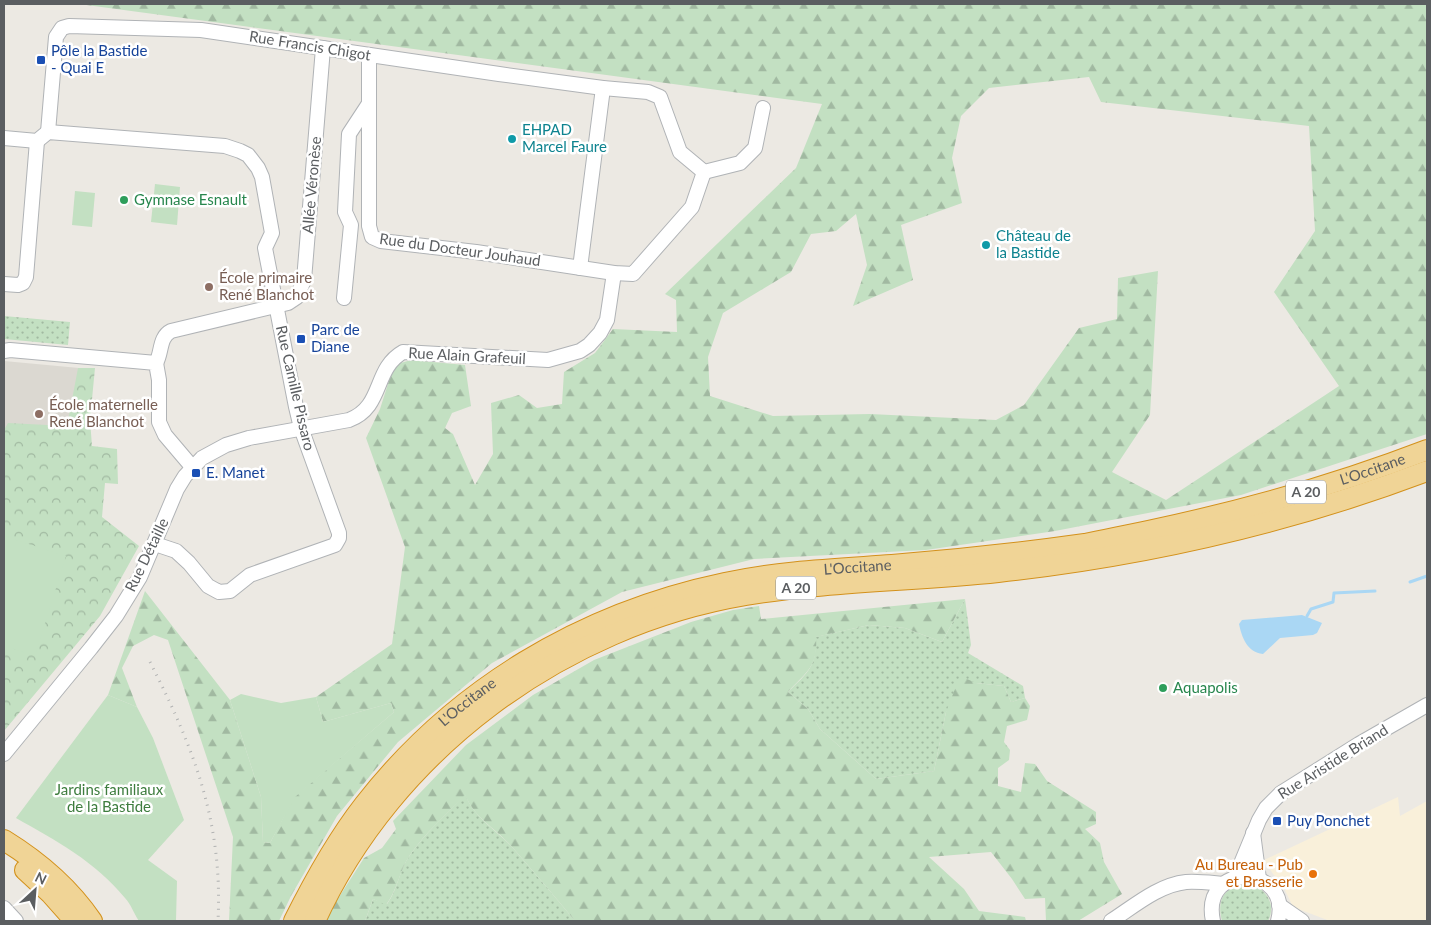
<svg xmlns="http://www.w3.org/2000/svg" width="1431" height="925" viewBox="0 0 1431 925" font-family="Lato,sans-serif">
<defs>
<pattern id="grass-dots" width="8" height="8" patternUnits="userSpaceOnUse" patternTransform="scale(1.25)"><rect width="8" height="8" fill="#c3e0c2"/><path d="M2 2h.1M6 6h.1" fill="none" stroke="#a1b9a1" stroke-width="1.8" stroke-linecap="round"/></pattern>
<pattern id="forest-firs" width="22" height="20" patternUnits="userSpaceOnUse" patternTransform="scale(1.25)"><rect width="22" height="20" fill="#c3e0c2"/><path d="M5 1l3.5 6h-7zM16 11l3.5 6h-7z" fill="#a1b9a1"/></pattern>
<pattern id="park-crowns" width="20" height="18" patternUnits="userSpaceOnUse" patternTransform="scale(1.25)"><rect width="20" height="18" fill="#c3e0c2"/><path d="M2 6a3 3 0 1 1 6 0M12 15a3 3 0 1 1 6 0" fill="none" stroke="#a1b9a1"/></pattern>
</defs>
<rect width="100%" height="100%" fill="#ece9e3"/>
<path fill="#f9f0da" d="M1398,797L1400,816L1427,801V921H1330L1293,907L1281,882L1273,874L1264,860Z"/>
<path fill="#dbd8d1" d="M4,361L79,368L71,459L4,466Z"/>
<g fill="url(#grass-dots)">
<path d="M4,316L70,322L68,345L4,339Z"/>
<path d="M965,599L971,645L968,653L1023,686L1025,698L1011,702L1004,686L976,683L946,712L934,771L876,779L820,729L808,709L788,692C807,673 818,666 815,637L869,625L905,628L942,642Z"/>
<path d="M465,794C474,818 497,830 513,848C534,872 555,897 575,921H365L373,899L387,904C398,889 399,870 410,855C425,833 447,814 465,794Z"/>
<path d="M1248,883C1265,888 1277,903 1268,921H1222C1216,899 1225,886 1248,883Z"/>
</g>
<g fill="url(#forest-firs)" fill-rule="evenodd">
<path d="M79,4H1427V434L1241,495L1055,531L926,550L754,559L622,592L492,663L398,742L337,816L291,896L279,921H229L233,837L168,640L154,635L133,646L122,668L137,707L108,695L145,591L230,700L261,797L263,842L270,843L294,797L394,712L391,703L323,722L316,697L392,644L405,547L366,438L380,409L394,365L411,360L465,365L471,406L452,413L445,428L453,434L475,485L493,454L491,403L519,395L537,408L562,404L564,372L595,353L613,329L677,332L676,300L665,294L796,168L822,104ZM1089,77L1101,102L1309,126L1315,231L1274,292L1339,386L1166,500L1112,472L1150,415L1158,271L1118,278L1117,319L1079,328L1024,405L996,420L870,414L773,416L710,396L708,357L723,313L791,272L811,234L836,231L856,214L867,265L853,306L913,280L901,225L962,203L952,158L961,116L989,88Z"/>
<path d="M965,599L942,642L905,628L869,625L816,637C818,668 806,672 788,692L808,709L820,729L876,779L934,771L946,712L960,676L976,683L1004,686L1011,702L1025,698L1030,706L1027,720L1007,726L1004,742L1010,750L1009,760L998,768V786L1021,792L1025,763L1035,764L1047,781L1096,812V824L1085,829L1100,843L1104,862L1122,894L1078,921H1046L1045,898L1025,899L1012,879L991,852L929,857L964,889L979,911L1025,917L1026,921H575C555,897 534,872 513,848C496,828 476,820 465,795C447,814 425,833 410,855C399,871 398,889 386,905L373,899L365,921H327L332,908L364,858L382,848L396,829L393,821L466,745L533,695L594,660L691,622L733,610L759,606L761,619Z"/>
</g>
<path fill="url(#park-crowns)" d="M78,368H95L90,420L92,446L117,449L118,484L105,483L102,517L139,546L100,616L4,731V430L8,423L67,426Z"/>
<g fill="#c3e0c2">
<path d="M155,184L180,187L177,225L151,222Z"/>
<path d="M75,191L95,193L92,227L72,225Z"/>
<path d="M4,536L66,556L35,656L4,646Z"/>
<path d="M241,694L281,703L316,697L323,722L391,703L394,712L295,797L270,843L263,842L261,797L230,700Z"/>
<path d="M108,695L137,707L153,738L184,820L148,860L177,881L176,921H139C134,914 131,904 125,898C96,862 55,840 16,818Z"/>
</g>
<path fill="#aad7f4" d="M1302,615L1322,623L1317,633L1313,635L1280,638L1263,654C1247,652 1242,638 1239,624L1242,620Z"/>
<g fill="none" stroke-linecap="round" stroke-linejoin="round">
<g stroke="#aad7f4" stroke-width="3">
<path d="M1410,582L1427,576"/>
<path d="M1307,616L1311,609L1333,602L1334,593L1375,591"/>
</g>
<defs>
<g id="minor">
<path d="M369,55V226L372,237L381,241L476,252L614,273L633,274L692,207L704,172"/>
<path d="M48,132L56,37L62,28L69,26L201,30L499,74L603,88L648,92L660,97L680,152L704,172L740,163L755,148L763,108"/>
<path d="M4,138L37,141L48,132L225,146L240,151L248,155L258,168L262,177L272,233L265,248L296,407L301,428L339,533V538L335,545L250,575L230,591L219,592L208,586L189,563L176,551L155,544"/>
<path d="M580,268L603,88"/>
<path d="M4,284L18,285L23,283L26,277L37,141"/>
<path d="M344,298L351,225L345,212L349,134L368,105"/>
<path d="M4,351L10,350L156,363L159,380V422L165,435L193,468"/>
<path d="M156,363C162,353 159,337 171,331L288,303L297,297L304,280L323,48"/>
<path d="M4,754L91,648L116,616L140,577L177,489L185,476L202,458L226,445L249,438L349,420C384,407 373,369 403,352L548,360L580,351L589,345L600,333L607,320L614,273"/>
<path d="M1253,833L1259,879"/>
<path d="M1235,878L1259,820L1266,808L1281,793L1359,744L1427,705"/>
<path d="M1279,905L1302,921"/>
<path d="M4,908L16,921"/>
<path d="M1111,921C1133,907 1158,885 1186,882C1197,881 1212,883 1224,884"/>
<path d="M1213,921C1200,860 1293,865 1278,921"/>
</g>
<g id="highway">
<path d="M4,840C38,861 69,887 92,921"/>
<path d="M25,870L51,894L75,921"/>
<path id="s1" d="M294,921C314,881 336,841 364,805C454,689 582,613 725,583C780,571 836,569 892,565C956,560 1021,553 1085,544C1106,540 1127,535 1148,531C1243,511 1336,485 1427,450"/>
<path d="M315,921C393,750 562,626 746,595C829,581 914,581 998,572C1144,556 1289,523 1427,471"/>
</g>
</defs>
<use href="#minor" stroke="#b0b3b6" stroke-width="16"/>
<use href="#highway" stroke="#d3911b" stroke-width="22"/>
<use href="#minor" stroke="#fff" stroke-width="14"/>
<use href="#highway" stroke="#f0d496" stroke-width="20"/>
<path stroke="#b1b2b2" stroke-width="3" stroke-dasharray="1 6" stroke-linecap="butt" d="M150,662C194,748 223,823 218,921"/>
</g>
<g fill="#1a4fb4" stroke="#fff" stroke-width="2">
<rect x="36" y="55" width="10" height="10" rx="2.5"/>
<rect x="296" y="334" width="10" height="10" rx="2.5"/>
<rect x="191" y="468" width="10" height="10" rx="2.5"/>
<rect x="1272" y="816" width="10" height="10" rx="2.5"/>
</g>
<g fill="#0f9aa8" stroke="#fff" stroke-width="2">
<circle cx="512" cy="139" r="5"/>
<circle cx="986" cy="245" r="5"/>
</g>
<g fill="#2e9e5b" stroke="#fff" stroke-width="2">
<circle cx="124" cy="200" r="5"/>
<circle cx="1163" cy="688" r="5"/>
</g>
<g fill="#8d6e63" stroke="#fff" stroke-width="2">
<circle cx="209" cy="287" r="5"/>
<circle cx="39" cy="414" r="5"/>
</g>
<circle fill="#e8710a" stroke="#fff" stroke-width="2" cx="1313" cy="874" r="5"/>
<g text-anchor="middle" stroke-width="5" stroke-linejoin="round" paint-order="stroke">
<g fill="#fff" stroke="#8c8e90" stroke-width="1">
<rect x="1286" y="480.5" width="40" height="23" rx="4"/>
<rect x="776" y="576.5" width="40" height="23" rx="4"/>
</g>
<g font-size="14" font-weight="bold" fill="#5b5e61">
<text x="1306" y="497">A 20</text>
<text x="796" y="593">A 20</text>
</g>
<g font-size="15" fill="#5b5e61" stroke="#fff">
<text transform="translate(310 46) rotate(9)" y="5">Rue Francis Chigot</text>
<text transform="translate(312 185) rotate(-85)" y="5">Allée Véronèse</text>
<text transform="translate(460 250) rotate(8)" y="5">Rue du Docteur Jouhaud</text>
<text transform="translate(467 356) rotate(3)" y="5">Rue Alain Grafeuil</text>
<text transform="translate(295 388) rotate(77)" y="5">Rue Camille Pissaro</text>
<text dy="5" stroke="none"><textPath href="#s1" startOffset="1228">L'Occitane</textPath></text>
<text transform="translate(147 555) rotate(-64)" y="5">Rue Détaille</text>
<text dy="5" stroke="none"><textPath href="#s1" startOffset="702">L'Occitane</textPath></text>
<text dy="5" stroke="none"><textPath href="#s1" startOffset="282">L'Occitane</textPath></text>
<text transform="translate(1333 762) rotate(-32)" y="5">Rue Aristide Briand</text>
</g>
<g font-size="15" fill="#164399" stroke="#fff" text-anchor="start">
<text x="51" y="56">Pôle la Bastide<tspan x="51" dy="17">- Quai E</tspan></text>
<text x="311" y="335">Parc de<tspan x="311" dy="17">Diane</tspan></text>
<text x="206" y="478">E. Manet</text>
<text x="1287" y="826">Puy Ponchet</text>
</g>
<g font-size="15" fill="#0d838f" stroke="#fff" text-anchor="start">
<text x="522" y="135">EHPAD<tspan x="522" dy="17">Marcel Faure</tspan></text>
<text x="996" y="241">Château de<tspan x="996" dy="17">la Bastide</tspan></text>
</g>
<g font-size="15" fill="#27864d" stroke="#fff" text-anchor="start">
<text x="134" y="205">Gymnase Esnault</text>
<text x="1173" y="693">Aquapolis</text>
</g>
<g font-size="15" fill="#785e54" stroke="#fff" text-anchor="start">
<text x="219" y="283">École primaire<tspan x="219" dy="17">René Blanchot</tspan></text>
<text x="49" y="410">École maternelle<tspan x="49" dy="17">René Blanchot</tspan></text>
</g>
<g font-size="15" fill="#3e7d3e" stroke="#fff">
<text x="109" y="795">Jardins familiaux<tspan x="109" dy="17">de la Bastide</tspan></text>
</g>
<g font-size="15" fill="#c56008" stroke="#fff" text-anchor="end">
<text x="1303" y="870">Au Bureau - Pub<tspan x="1303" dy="17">et Brasserie</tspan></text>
</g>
</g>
<rect width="1431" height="925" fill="none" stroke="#5b5e61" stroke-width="10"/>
<g transform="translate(35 890) rotate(26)" stroke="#ffffff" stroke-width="4" paint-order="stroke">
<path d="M0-4L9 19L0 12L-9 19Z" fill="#5b5e61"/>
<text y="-8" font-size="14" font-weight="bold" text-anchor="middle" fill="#5b5e61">N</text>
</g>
</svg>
